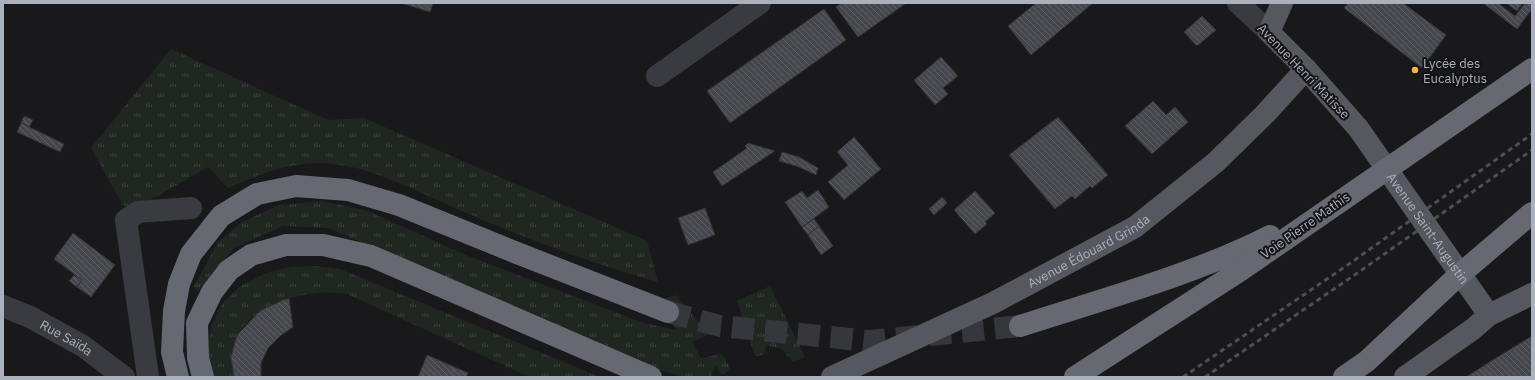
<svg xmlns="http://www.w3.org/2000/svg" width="1535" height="380" viewBox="0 0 1535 380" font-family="'IBM Plex Sans',sans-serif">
<defs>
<pattern id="grass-tufts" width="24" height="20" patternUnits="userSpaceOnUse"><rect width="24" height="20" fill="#1f2720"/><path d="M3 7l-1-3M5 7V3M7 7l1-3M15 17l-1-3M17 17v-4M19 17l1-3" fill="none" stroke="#3d443e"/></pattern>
<pattern id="building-back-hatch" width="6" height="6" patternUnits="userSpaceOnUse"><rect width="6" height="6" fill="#45474c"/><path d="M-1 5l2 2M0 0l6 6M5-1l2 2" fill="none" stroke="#5d5f64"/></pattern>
</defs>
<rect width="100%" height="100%" fill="#19191c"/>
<g fill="url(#grass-tufts)">
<path d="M171,49L328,120L364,118L647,241L658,282C591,263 526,239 462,211C416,192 369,163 317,163C286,164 256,175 228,188L208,167L133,210L123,205L91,148Z"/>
<path d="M322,201L368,211L468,256L644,323L676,330L664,299L676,295L709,334L692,342L701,358L722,354L730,367L728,371L725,374H721L716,365L710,377H684L656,369L328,228L283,226L234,248L197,292L194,286L218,242L242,222L279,205Z"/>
<path d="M314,266L340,269L600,377H530L347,294C337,293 326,291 316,293C270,299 221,323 234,377H213L207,352L211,326L222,304L239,287L266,273L290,267Z"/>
<path d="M770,286L805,357L793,362L782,349L766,345L765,352L763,355L756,356L754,353L737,301Z"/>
</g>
<g fill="url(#building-back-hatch)" stroke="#333338">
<path d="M401,3H433L430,12Z"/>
<path d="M842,3H904L905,4L858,37L836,7Z"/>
<path d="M1036,3H1093L1031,55L1008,26Z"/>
<path d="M1348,3H1403L1446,35L1422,68L1344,8Z"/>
<path d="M1483,3H1498L1515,16L1525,3H1532V9L1517,29Z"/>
<path d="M1506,3H1523L1517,11Z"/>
<path d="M824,9L846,40L730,123L707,91Z"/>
<path d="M1202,16L1216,30L1197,46L1184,32Z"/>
<path d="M941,57L958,76L943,88L948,94L935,105L914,80Z"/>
<path d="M1153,101L1166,115L1175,107L1188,122L1152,154L1125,126Z"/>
<path d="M24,116L33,120L29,127L21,123Z"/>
<path d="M1058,117L1108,175L1092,188L1090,186L1075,199L1072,196L1055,209L1009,155Z"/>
<path d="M21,123L64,144L60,152L17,132Z"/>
<path d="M854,137L881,169L844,200L828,182L848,165L837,152Z"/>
<path d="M748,143L775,151L722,186L713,172L747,148L745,146Z"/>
<path d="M782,152L799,157L818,168L816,175L799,167L779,161Z"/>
<path d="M818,190L829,207L802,227L785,202L802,191L807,198Z"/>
<path d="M975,191L995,213L985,222L987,224L975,234L954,210Z"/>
<path d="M942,197L947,203L934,215L929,209Z"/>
<path d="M705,208L715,235L688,245L678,218Z"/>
<path d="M814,219L819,226L808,235L802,227Z"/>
<path d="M819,226L833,246L821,255L808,235Z"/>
<path d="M73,233L115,265L91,297L77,287L82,280L54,259Z"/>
<path d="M74,275L82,280L77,287L69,281Z"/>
<path d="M289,299L293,327L280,336L268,348L261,363V377H234L231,357L235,342L238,334L260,311L283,300Z"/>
<path d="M1532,336V377H1466L1496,358Z"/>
<path d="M427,355L468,373L466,377H418Z"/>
</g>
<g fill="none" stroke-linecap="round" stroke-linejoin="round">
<path stroke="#36373c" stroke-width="22" stroke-dasharray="22 11" stroke-linecap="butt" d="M668,312L720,326L870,341L1020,326"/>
<g stroke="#3a3b41" stroke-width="22">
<path d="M1238,3L1269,32"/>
<path d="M657,76L760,3"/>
<path id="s1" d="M3,306L30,317L83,346L124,377"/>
<path d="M148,377L126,220L138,212L191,208"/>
</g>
<g stroke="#565860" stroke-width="22">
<path id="s2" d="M1282,3L1269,32L1306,69L1358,128L1489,315"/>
<path id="s3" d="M832,377L993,303L1135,227L1216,162L1265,114L1306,69"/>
<path d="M1405,377L1473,329L1489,315L1532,294"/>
</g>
<g stroke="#666972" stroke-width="22">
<path d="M1020,326C1103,299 1193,275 1270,236"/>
<path d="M178,377L172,352L174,311L179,284L191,254L221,216L257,194L296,186L348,190L399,205L517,253L668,312"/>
<path d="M203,377L198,358L197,323L212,292L229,270L251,255L286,245H323L371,256L651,377"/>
<path d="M1075,377L1241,270L1532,69"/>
<path d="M1344,377L1367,361L1458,276L1532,213"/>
</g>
<g stroke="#4d4f56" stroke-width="3" stroke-dasharray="5 4" stroke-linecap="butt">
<path d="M1183,377L1349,264L1532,134"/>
<path d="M1205,377L1356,274L1532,150"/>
</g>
</g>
<circle fill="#f8b536" stroke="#141417" stroke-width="1.5" cx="1415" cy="70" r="4"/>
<g text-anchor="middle" stroke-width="4" stroke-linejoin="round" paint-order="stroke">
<g font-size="13" fill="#abb1bc" stroke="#141417" text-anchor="start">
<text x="1423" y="68">Lycée des<tspan x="1423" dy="15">Eucalyptus</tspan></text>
</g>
<g font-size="13" fill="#abb1bc" stroke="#141417">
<text transform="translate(1304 71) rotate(46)" y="5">Avenue Henri Matisse</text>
<text transform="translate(1305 225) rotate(-35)" y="5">Voie Pierre Mathis</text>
<text dy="5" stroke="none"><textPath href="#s2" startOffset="285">Avenue Saint-Augustin</textPath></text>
<text dy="5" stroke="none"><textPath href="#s3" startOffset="286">Avenue Édouard Grinda</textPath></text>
<text dy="5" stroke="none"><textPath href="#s1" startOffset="71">Rue Saïda</textPath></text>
</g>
</g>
<rect width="1535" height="380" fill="none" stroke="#abb1bc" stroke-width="8"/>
</svg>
